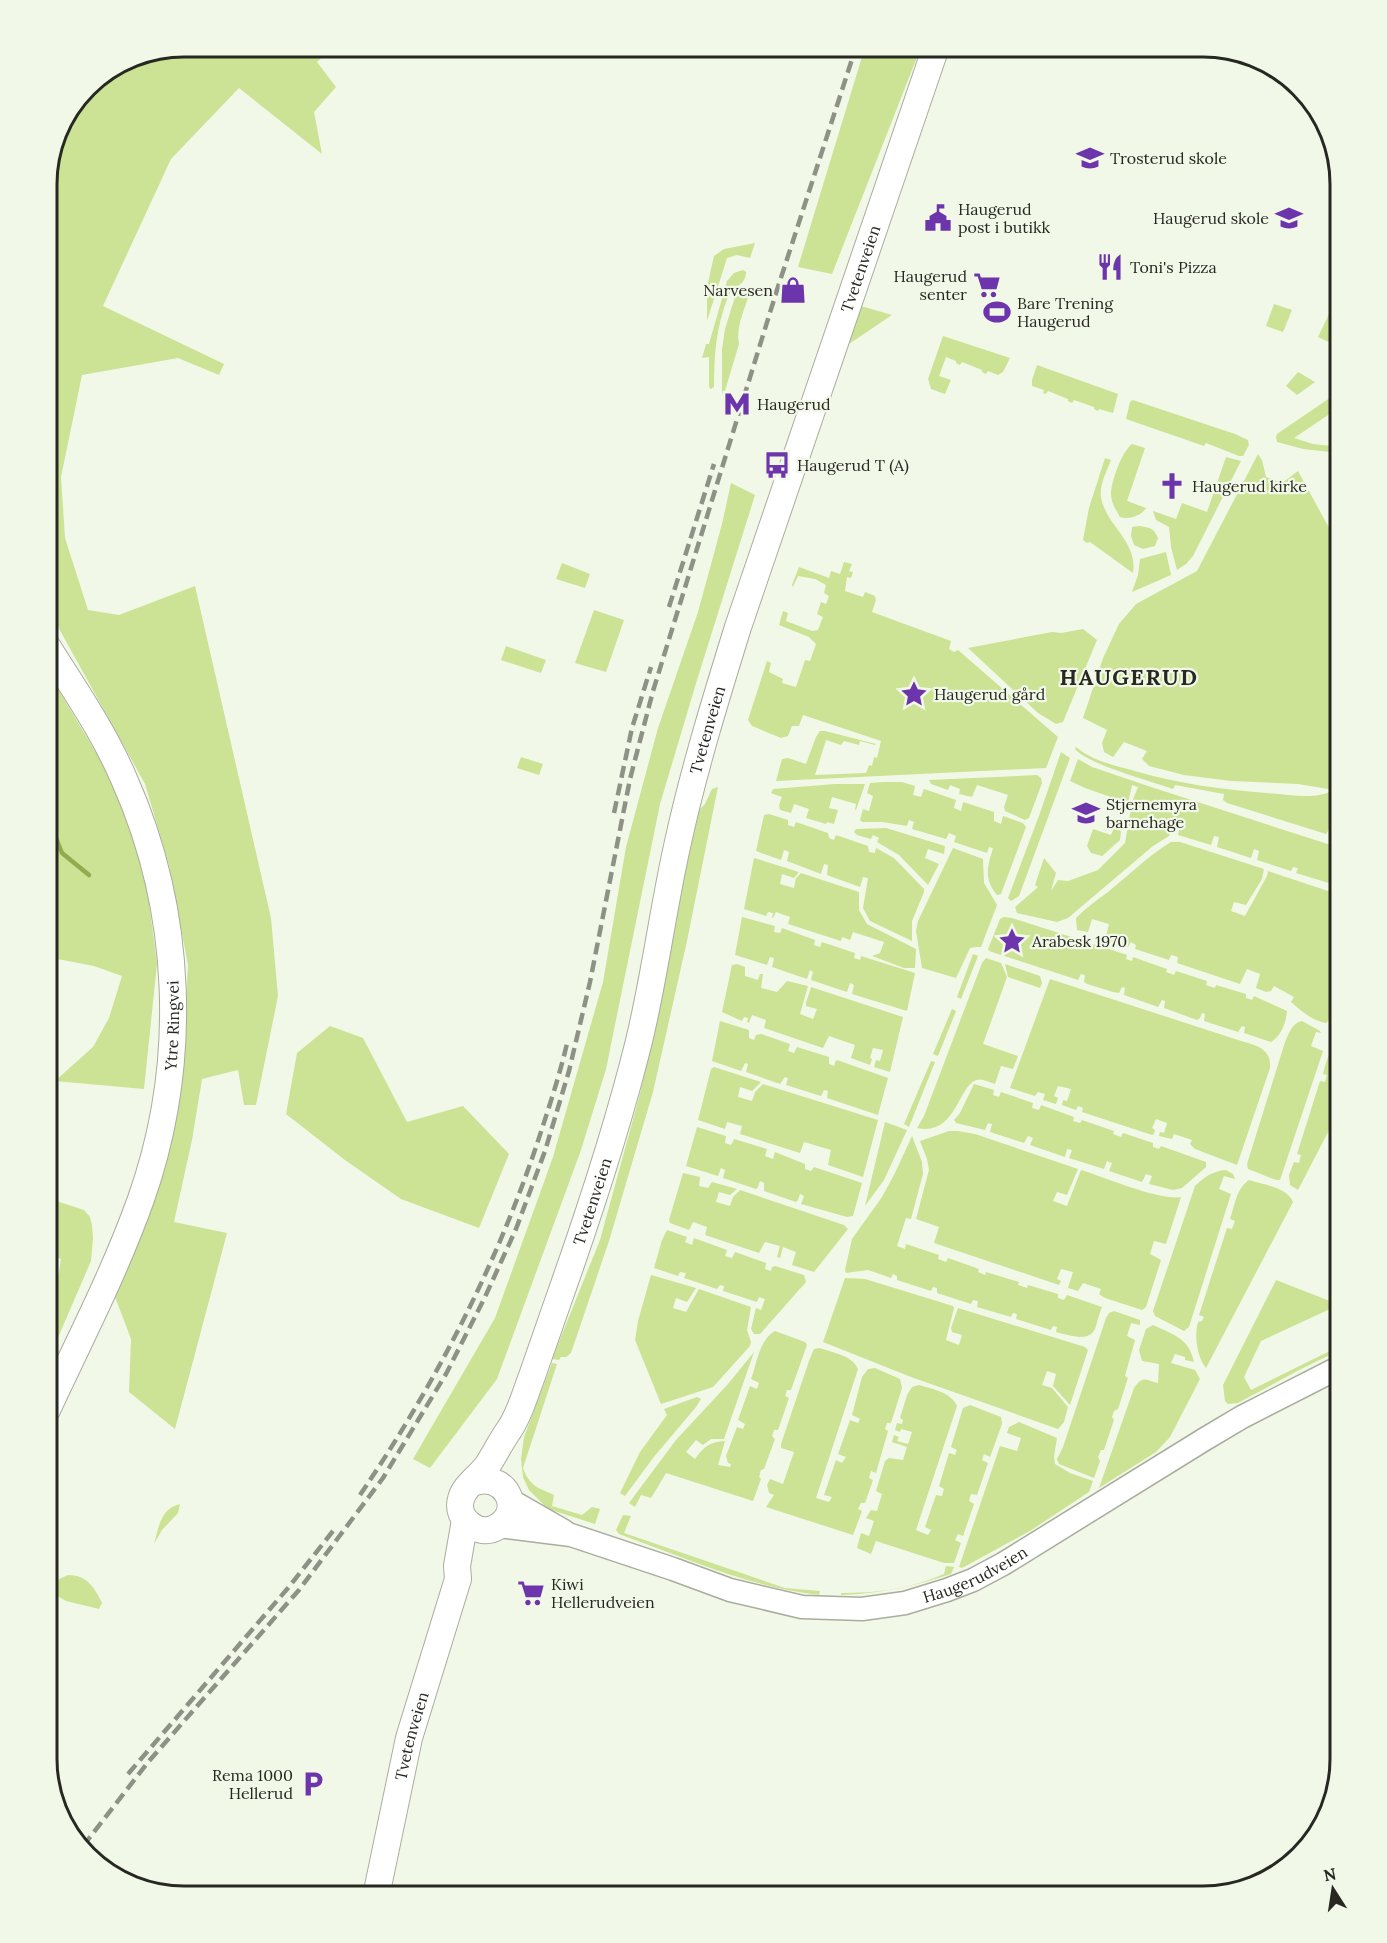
<svg xmlns="http://www.w3.org/2000/svg" width="1387" height="1943" viewBox="0 0 1387 1943" font-family="Lora,serif">
<rect width="100%" height="100%" fill="#f2f8e7"/>
<g fill="#cce295">
<path d="M184,47H333L317,62L336,87L314,112L322,154L239,88L171,159L103,306L224,364L219,375L178,358L82,375L61,477L65,538L88,610L119,615L195,586L271,918L278,996L256,1105H244L238,1070L202,1079L192,1140L174,1222L227,1233L175,1429L129,1392L131,1339L115,1297L160,1177L183,1055L188,965L169,865L145,784L47,607V175L61,124L74,106L132,57Z"/>
<path d="M865,47H921L832,274L798,267Z"/>
<path d="M755,243L750,258L737,255L727,258L707,321V287L714,256L724,249Z"/>
<path d="M743,270L746,272C745,288 733,284 728,297C716,327 714,355 714,387L711,389L709,387V357L702,358L706,344H709L727,281L734,273Z"/>
<path d="M738,296L748,298C743,313 736,328 739,344L724,394L722,393V349L725,329L735,297Z"/>
<path d="M1274,304L1292,310L1283,332L1266,326Z"/>
<path d="M861,306L892,315L849,344Z"/>
<path d="M1329,314L1340,317V335L1335,345L1318,337Z"/>
<path d="M943,336L1010,358L1003,372L998,375L988,371L986,374L982,372V370L962,362L960,365L956,363V361L946,357L939,376L951,380L945,394L931,389L928,379Z"/>
<path d="M1037,365L1118,394L1113,413L1099,409L1098,411L1094,409V407L1074,400L1072,403L1068,401V399L1048,391L1046,394L1043,393L1044,390L1032,386V380Z"/>
<path d="M1298,372L1315,382L1297,395L1286,386Z"/>
<path d="M1340,391V407L1294,438L1313,444L1340,447V453L1303,449L1277,442L1276,437L1277,434Z"/>
<path d="M1133,400L1235,434L1248,440L1249,445L1243,456H1239L1206,443L1204,446L1126,419L1130,402Z"/>
<path d="M1132,444L1145,448L1127,501L1146,508C1141,516 1129,520 1120,517C1116,510 1111,503 1111,494C1111,482 1122,451 1132,444Z"/>
<path d="M1258,454L1262,460L1266,477L1282,483L1298,471L1340,548V818L1333,817L1328,831L1326,834L1227,803L1223,800L1224,794L1175,785L1173,789C1151,781 1089,765 1075,749L1076,747C1093,761 1113,765 1135,771C1178,784 1221,789 1266,793C1288,794 1314,801 1334,790L1298,784L1231,781L1184,775L1149,766L1142,759L1147,751L1124,742L1113,757L1104,752L1102,743L1107,730L1083,718L1103,658L1119,624L1136,604L1197,571Z"/>
<path d="M1226,457L1241,461L1193,556L1186,564L1177,570L1171,547L1169,527L1156,520L1153,511L1176,519L1182,503L1207,512Z"/>
<path d="M1105,458L1111,460C1107,471 1099,485 1101,497C1106,526 1138,541 1133,573L1090,542L1087,543L1083,540L1089,508Z"/>
<path d="M731,483L755,495L697,680L660,804L606,1069L581,1150L497,1379L430,1468L413,1459L495,1318L553,1157L603,982L626,847L658,728L698,612L722,524Z"/>
<path d="M1140,526C1150,528 1154,528 1158,538L1155,546L1143,549L1134,545L1131,536L1132,527Z"/>
<path d="M1166,552L1171,575L1132,592L1138,575L1140,559Z"/>
<path d="M844,562L852,564L849,571L853,572L851,578L847,577L845,591L863,597L865,592L875,596L876,600L872,612L951,641L949,649L954,652L958,650L1058,737L1046,768L776,781L782,759L788,758L806,764L816,737L820,731H825L876,744L875,745L860,741L859,745L844,741L841,745L826,740L815,775L866,773L869,765L872,766L874,757L877,758L881,741L803,715L799,726H792L788,736L781,738L752,726L748,720L767,661L771,663L769,672L783,679L782,683L796,687L805,660L810,661L816,644L809,637L779,625L783,611L788,613L786,621L812,631L818,630L823,617L817,614L821,602L826,604L829,596L824,593L826,585L815,579L798,576L793,587L792,585L799,567L829,578L831,571L840,574Z"/>
<path d="M562,563L590,574L585,588L556,579Z"/>
<path d="M594,610L624,620L606,672L575,663Z"/>
<path d="M1083,629L1097,640L1063,722L1056,724L1038,713L968,648L1052,632L1061,633Z"/>
<path d="M506,646L546,660L541,673L501,660Z"/>
<path d="M47,671L110,776L144,863L157,964L144,1089L55,1081L93,1047L109,1018L122,976L94,966L47,957Z"/>
<path d="M1061,752L1070,758L1019,896L1011,901L1008,898L1040,813Z"/>
<path d="M521,757L543,764L539,775L517,768Z"/>
<path d="M1078,759L1092,767L1151,787L1340,848V889L1338,888V883L1333,881L1332,884L1296,873L1298,868L1293,867L1291,871L1257,860L1259,851L1254,849L1251,858L1217,847L1219,837L1214,836L1211,845L1178,835L1180,825L1174,823L1169,836L1153,846L1068,918L1057,922L1017,913L1015,907L1038,887L1035,885L1044,858L1056,873L1051,891L1058,880L1068,881L1098,870L1125,843L1132,802L1138,787L1132,785L1128,803L1085,788L1070,781Z"/>
<path d="M1037,775L1041,778L1042,783L1029,818L1025,820L1005,811L1004,807L1008,795L977,785L972,797L959,794L960,789L950,785L948,790L931,784L929,780Z"/>
<path d="M883,782H902L915,786L913,795L921,797L924,789L956,800L954,808L961,811L963,802L994,812V821L1001,824L1003,816L1023,823L1026,827L1001,894L997,895C983,878 988,866 993,848L989,847L987,853L954,842L956,836L949,833L946,839L912,829L914,822L909,820L907,826L882,822H862L860,820L863,809L869,811L873,796L867,793L870,783Z"/>
<path d="M835,784H865L856,810H855L856,804L832,797L829,808L838,810L834,824L827,822L826,824L806,818L809,809L794,804L791,813L780,810L779,805L782,797L771,793L773,789Z"/>
<path d="M718,787L687,941L653,1092L609,1241L571,1353L566,1357H561L559,1360L552,1359L600,1240L640,1094L670,955L682,885L699,810L705,804L712,789Z"/>
<path d="M769,814L788,820V825L794,827L796,822L828,833L829,838L834,840L836,835L868,846L869,852L875,853L876,848L894,858L924,889V892L912,921V941L870,921L863,908L868,878L863,877L860,887L827,875L828,865L824,864L821,874L787,861L789,852L784,850L781,860L756,851L764,815Z"/>
<path d="M1115,825L1119,827L1121,832L1120,840L1102,856L1091,853L1087,846L1093,829L1111,835Z"/>
<path d="M886,828L945,846L944,854L928,849L925,858L939,864L928,885L899,855L877,842L879,838L873,835L871,839L857,835L854,832L856,829Z"/>
<path d="M1171,842H1180L1264,869L1262,879L1246,905L1234,902L1231,911L1245,916L1267,876L1268,871L1340,895V945L1337,944L1334,957L1340,960C1340,979 1342,1010 1326,1023C1313,1021 1301,1011 1291,1002L1294,997L1274,986L1271,991L1266,992L1256,988L1260,974L1247,969L1240,984L1177,963L1178,957L1171,955L1169,960L1135,949L1136,945L1131,942L1128,947L1110,941L1106,936L1109,924L1092,919L1088,932L1077,930L1076,918C1086,908 1097,900 1108,892C1129,875 1148,856 1171,842Z"/>
<path d="M953,848L983,859L984,883L997,905L981,947H976L970,948L956,978L922,968L916,931L918,921Z"/>
<path d="M754,858L799,872L794,878L782,874L780,884L794,888L796,878L801,873L859,892V910L867,924L916,949L915,968H904L872,956L880,953L884,942L853,932L850,940L842,937L841,941L788,924L790,917L776,912L773,918H772L773,913L768,912L766,916L744,909Z"/>
<path d="M742,917L775,926L774,932L780,933L782,928L815,940L814,945L820,947L822,942L855,953L854,958L860,960L861,956L915,973L907,1011L852,994L854,985L850,983L847,992L811,980L813,972L810,970L807,979L772,967L774,958L770,957L767,965L735,955Z"/>
<path d="M1004,917L1012,918L1087,942L1086,946L1092,948L1094,944L1127,955L1126,959L1132,961L1133,957L1167,969L1166,972L1174,975L1176,971L1207,981L1206,985L1215,988L1216,985L1246,994V998L1252,1000L1254,996L1287,1011C1286,1023 1281,1036 1271,1042L1244,1033L1245,1027L1242,1026L1238,1032L1204,1021L1205,1014L1202,1013L1200,1018L1197,1020L1164,1008L1165,1001L1162,1000L1158,1007L1124,995L1125,988L1122,987L1119,993L1113,992L1087,984L1084,982L1085,975L1081,974L1078,980L989,951L988,949L1000,919Z"/>
<path d="M973,954L978,956L961,999L957,997Z"/>
<path d="M986,958L1001,963L1007,977L983,1044L1018,1056L1013,1069L1001,1066L995,1084C989,1082 982,1078 976,1080C957,1088 956,1136 917,1128L924,1116L982,963Z"/>
<path d="M737,964L745,967V976L758,980L760,974H763L761,988L777,992L787,981L808,986L800,1014L813,1019L817,1009L806,1006V1003L811,987L903,1017L890,1072L874,1067L876,1060L880,1061L883,1050L873,1048L870,1058L872,1059L870,1065L851,1058L855,1045L829,1036L823,1048L764,1028L766,1020L752,1015L749,1023L747,1022L748,1018L744,1017L742,1021L722,1012L732,965Z"/>
<path d="M1005,964L1040,976L1042,983L1040,988L1008,977Z"/>
<path d="M1050,979L1235,1039C1252,1045 1272,1046 1270,1068L1237,1165L1195,1149L1190,1144L1192,1140L1174,1134L1172,1139L1159,1136L1160,1132L1164,1133L1167,1123L1156,1119L1152,1128L1155,1130L1154,1134L1152,1135L1082,1112L1083,1108L1078,1106L1076,1110L1062,1105L1063,1100L1067,1101L1071,1089L1058,1086L1054,1096L1058,1098L1056,1104L1043,1100L1045,1094L1038,1092L1035,1096L1010,1088Z"/>
<path d="M952,1009L956,1011L938,1056L933,1054Z"/>
<path d="M720,1021L749,1030V1038L754,1040L756,1035L761,1034L790,1044L788,1051L794,1053L797,1047L829,1057V1064L834,1066L835,1062L837,1060L888,1078L878,1115L827,1098L828,1091L824,1090L821,1096L786,1085L788,1078L785,1077L780,1084L746,1072L748,1064L745,1063L741,1071L712,1061Z"/>
<path d="M1302,1021L1320,1031L1321,1033L1316,1032L1311,1046L1323,1051L1280,1180H1276L1248,1169L1247,1164L1285,1042C1289,1033 1292,1023 1302,1021Z"/>
<path d="M330,1026L363,1038L407,1122L463,1106L509,1154L479,1228L401,1199L345,1160L286,1114L297,1053Z"/>
<path d="M1340,1044V1109L1298,1190L1290,1185L1289,1175L1294,1162L1299,1163L1301,1155L1297,1154L1320,1081L1325,1082L1327,1075L1323,1074C1326,1063 1329,1048 1340,1044Z"/>
<path d="M931,1061L935,1062L909,1127L904,1124Z"/>
<path d="M714,1067L761,1082L752,1091L740,1087L738,1097L752,1101L755,1092L763,1084L878,1120L863,1177L828,1165L831,1150L804,1142L800,1153L740,1134L742,1126L727,1122L725,1129L698,1120L711,1069Z"/>
<path d="M974,1084L994,1090L993,1095L999,1097L1001,1092L1033,1103L1032,1108L1039,1110L1041,1105L1074,1117L1073,1121L1080,1123L1082,1120L1114,1131L1113,1134L1121,1137L1123,1133L1153,1143V1147L1159,1149L1161,1146L1206,1162V1167L1182,1188L1173,1190L1149,1184L1152,1176L1146,1174L1142,1182L1109,1171L1112,1163L1107,1161L1104,1169L1069,1158L1072,1150L1067,1149L1065,1157L1030,1145L1033,1138L1028,1136L1024,1143L990,1132L992,1124L988,1123L985,1130L956,1123L954,1120L960,1113Z"/>
<path d="M885,1122L907,1130L884,1180L865,1206Z"/>
<path d="M697,1127L726,1136L725,1143L731,1145L734,1139L767,1149L765,1156L773,1159L775,1152L805,1164V1169L811,1171L814,1167L862,1183L853,1216L847,1217L801,1204L804,1196L800,1194L798,1200L796,1202L764,1191V1183L760,1181L758,1187L756,1189L723,1178L725,1170L721,1168L718,1176L686,1166Z"/>
<path d="M949,1131H958L975,1134L1078,1169L1067,1195L1057,1192L1053,1201L1067,1206L1081,1170C1104,1177 1160,1201 1181,1197L1166,1244L1154,1241L1150,1254L1161,1260L1146,1307L1142,1310L1139,1309L1105,1298L1099,1294L1101,1289L1083,1283L1078,1291L1068,1288L1073,1272L1061,1269L1057,1279L1061,1281L1059,1285L934,1243L939,1227L916,1219L929,1170L927,1159L920,1141Z"/>
<path d="M912,1136L922,1162L923,1174L911,1219L906,1218L897,1246L905,1249L906,1244L939,1255L938,1259L946,1262L948,1258L979,1269L978,1272L985,1275L986,1272L1019,1282L1018,1285L1027,1288L1028,1285L1058,1294V1298L1064,1300L1067,1295L1102,1307C1099,1314 1098,1319 1096,1326C1091,1344 1069,1335 1056,1332L1057,1327L1053,1326L1051,1330L1016,1319L1017,1314L1013,1313L1011,1317L977,1307L978,1301L973,1300L971,1304L937,1293V1288L933,1287L931,1291L897,1280V1276L893,1274L891,1278L868,1270L846,1273L845,1270L852,1239L882,1197L895,1173Z"/>
<path d="M1226,1170L1233,1174L1235,1179L1224,1176L1219,1189L1231,1194L1189,1327L1184,1331L1155,1316L1153,1311L1195,1186C1205,1177 1212,1171 1226,1170Z"/>
<path d="M683,1173L700,1177L699,1186L708,1188L712,1182L737,1189L730,1195L719,1192L716,1202L730,1206L733,1197L740,1190L844,1225L848,1229L814,1272L792,1265L796,1252L783,1247L780,1258L777,1257L780,1246L765,1242L759,1253L705,1235L707,1227L693,1222L689,1230L670,1223L669,1220Z"/>
<path d="M1249,1180C1262,1184 1288,1188 1293,1202L1206,1368C1197,1356 1194,1337 1198,1322L1202,1321L1204,1317L1199,1315L1227,1228L1232,1229L1235,1221L1230,1219C1235,1205 1236,1189 1249,1180Z"/>
<path d="M47,1198L84,1210L90,1217L92,1225L93,1238L91,1261L47,1363V1299L59,1272L61,1259L47,1253Z"/>
<path d="M667,1230L687,1237L685,1242L692,1245L694,1238L727,1250L725,1256L732,1258L735,1252L766,1263L765,1269L771,1271L772,1267L775,1266L804,1275L806,1282L760,1334H754L751,1329L756,1308L761,1310L765,1299L759,1297L757,1302L723,1291L724,1286L720,1285L717,1289L684,1278L686,1273L680,1272L678,1276L654,1268L662,1240Z"/>
<path d="M651,1275L696,1288L687,1302L676,1298L673,1308L686,1312L699,1289L751,1307L747,1330L751,1342L750,1346L713,1387L661,1404L635,1340L638,1321Z"/>
<path d="M845,1278L865,1279L953,1306L954,1308L946,1340L959,1345L962,1335L952,1332L951,1328L958,1308L1085,1347L1088,1350L1070,1405L1053,1386L1056,1374L1047,1371L1042,1385L1052,1388L1068,1407L1064,1422L1058,1429L911,1377L823,1342Z"/>
<path d="M1276,1280L1340,1305V1317L1334,1315L1330,1309L1261,1341L1244,1377L1251,1390L1340,1346V1350L1301,1369L1238,1403L1228,1404L1225,1401L1223,1385Z"/>
<path d="M1114,1311L1140,1320V1325L1131,1323L1127,1336L1135,1340L1125,1376L1128,1378L1118,1409L1114,1411L1112,1417L1114,1420L1104,1450H1101L1098,1457L1100,1461L1094,1478L1059,1464L1057,1459L1063,1447L1106,1318L1109,1313Z"/>
<path d="M1153,1325C1174,1335 1189,1338 1194,1362L1185,1360V1357L1175,1354L1171,1363L1195,1370L1200,1379L1170,1437L1156,1452L1099,1488L1134,1388C1143,1375 1145,1380 1158,1383L1159,1364L1142,1361L1139,1350L1146,1329Z"/>
<path d="M775,1331L805,1342L807,1345L791,1390H787L785,1396L789,1398L778,1430H774L772,1436L775,1439L764,1469L761,1470L759,1477L761,1479L753,1501L666,1473L651,1498L641,1495L635,1507L629,1503L676,1440L728,1384L754,1352L724,1439H711L703,1445L696,1440L686,1452L695,1459C704,1447 709,1442 725,1441L718,1465L730,1467L731,1464L728,1463L726,1456L737,1427L743,1429L745,1424L738,1420L750,1386L757,1389L759,1383L751,1379C757,1363 759,1340 775,1331Z"/>
<path d="M820,1348C833,1353 852,1355 858,1369L816,1498L829,1502L832,1497L824,1495L836,1460L842,1463L846,1457L838,1454L850,1420L858,1423L860,1419L852,1415L862,1377L868,1369L875,1368L900,1379L902,1388L891,1423H887L885,1429L888,1431L876,1473L871,1471L869,1478L873,1480L865,1503H861L858,1509L862,1511L853,1535L766,1507L774,1495L769,1493L767,1485L770,1479L783,1484L794,1452L781,1448V1444L810,1358L814,1349Z"/>
<path d="M552,1363L557,1364L523,1468C529,1486 539,1488 554,1495L552,1506L582,1515L592,1507L600,1509L595,1524L548,1509L529,1490L523,1477L521,1459L524,1437Z"/>
<path d="M919,1385C932,1389 951,1392 957,1406L916,1530L928,1535L931,1530L925,1527L936,1495L942,1496L944,1489L939,1486L949,1453L955,1455L957,1450L951,1447L963,1408L970,1405L1001,1417L1002,1424L990,1457L984,1454L982,1460L988,1463L977,1495L971,1494L969,1501L974,1504L963,1536L958,1534L955,1540L961,1543L954,1563H944L876,1541L871,1554L857,1548L861,1533L869,1536L874,1521L866,1518L871,1510L877,1511L882,1494L876,1491L885,1461L889,1458L903,1460L907,1447L892,1442L894,1435L899,1437L897,1441L908,1444L912,1432L901,1429L900,1432L895,1430L897,1423L902,1424L903,1420L900,1418L907,1395L912,1387Z"/>
<path d="M697,1397L701,1399L696,1407L653,1458L625,1496L620,1493L640,1452L667,1415L664,1409Z"/>
<path d="M1019,1422L1057,1438L1054,1457L1055,1464L1070,1473L1093,1481L1089,1492L1030,1531L962,1568L959,1567L1000,1446L1017,1451L1021,1438L1007,1433L1009,1427Z"/>
<path d="M180,1504L178,1513L162,1530L154,1544C159,1527 160,1509 180,1504Z"/>
<path d="M623,1515L631,1516L624,1533L785,1588L820,1591L819,1595C749,1587 685,1558 619,1534L616,1530Z"/>
<path d="M946,1566L954,1567L951,1574C915,1586 879,1594 841,1595V1593C876,1593 911,1589 944,1574Z"/>
<path d="M68,1575C87,1575 94,1587 102,1603L99,1609L66,1601L47,1590L59,1579Z"/>
</g>
<g fill="none" stroke-linecap="round" stroke-linejoin="round">
<path stroke="#93aa4f" stroke-width="4.5" d="M47,822L51,826L62,853L89,875"/>
<defs>
<g id="tertiary">
<path d="M510,1500L564,1531"/>
<path id="s1" d="M499,1526L571,1535L673,1569L730,1590L802,1607L862,1609L905,1603L947,1590L973,1580L1003,1564L1205,1439L1242,1417L1340,1367"/>
</g>
<g id="secondary">
<path id="s2" d="M47,1410C79,1341 115,1272 141,1199C189,1063 183,911 124,779C104,732 74,689 47,646"/>
<path id="s3" d="M472,1483C504,1470 526,1510 497,1527C479,1538 455,1519 461,1499C464,1486 479,1477 487,1466C495,1454 501,1441 509,1430C520,1414 525,1394 532,1376C542,1347 552,1319 562,1290C591,1208 618,1126 639,1041C655,975 663,908 678,842C694,769 716,698 738,627L936,47"/>
<path id="s4" d="M376,1896L409,1738L458,1579L457,1566L465,1520"/>
</g>
</defs>
<use href="#tertiary" stroke="#a8ad9d" stroke-width="25"/>
<use href="#secondary" stroke="#a8ad9d" stroke-width="28"/>
<use href="#tertiary" stroke="#fff" stroke-width="22"/>
<use href="#secondary" stroke="#fff" stroke-width="26"/>
<g stroke="#8e9286" stroke-width="4.5" stroke-dasharray="12 6" stroke-linecap="butt">
<path d="M669,607L714,464"/>
<path d="M614,813L632,728L651,667"/>
<path d="M360,1495C434,1386 495,1269 537,1144C548,1110 560,1075 568,1039"/>
<path d="M128,1774L288,1588L333,1531"/>
<path d="M83,1846L149,1761L299,1590L383,1478L446,1374L485,1297L516,1229L545,1151L569,1071L590,982L630,779L653,691L777,290L856,47"/>
</g>
</g>
<defs>
<symbol id="school-bare" viewBox="-9 -9 18 18"><path d="M0-5L7-2L0 1L-7-2ZM-4 1L0 2.5L4 1V4Q0 6-4 4Z" fill="#6d35ab" stroke="#f2f8e7" stroke-width="2.5" paint-order="stroke"/></symbol>
<symbol id="civic-bare" viewBox="-9 -9 18 18"><path d="M-.6-6.5H3V-4.5H.6V-3L4-1V1h2V6H-6V1h2V-1L-.6-3ZM-1.2 2.5V6h2.4V2.5Z" fill="#6d35ab" stroke="#f2f8e7" stroke-width="2.5" paint-order="stroke"/></symbol>
<symbol id="restaurant-bare" viewBox="-9 -9 18 18"><path d="M-5-6h1v4h1v-4h1v4h1v-4h1v5L-1.5 .5V6h-2V.5L-5-1ZM5-6V6H3V1.5H1.5Q1.5-4 5-6Z" fill="#6d35ab" stroke="#f2f8e7" stroke-width="2.5" paint-order="stroke"/></symbol>
<symbol id="supermarket-bare" viewBox="-9 -9 18 18"><path d="M-6-5.5h2.5l.6 2H6L4.5 2H-2.5L-4.4-4H-6ZM-1.5 3.2a1.3 1.3 0 1 0 .1 0ZM3 3.2a1.3 1.3 0 1 0 .1 0Z" fill="#6d35ab" stroke="#f2f8e7" stroke-width="2.5" paint-order="stroke"/></symbol>
<symbol id="shop-bare" viewBox="-9 -9 18 18"><path d="M-5-2.5h2.3a2.7 3.5 0 0 1 5.4 0H5L5.5 6h-11ZM-1.5-2.5h3a1.5 2.3 0 0 0-3 0Z" fill="#6d35ab" stroke="#f2f8e7" stroke-width="2.5" paint-order="stroke"/></symbol>
<symbol id="stadium-bare" viewBox="-9 -9 18 18"><path d="M0-5a6.5 5 0 1 0 0 10a6.5 5 0 1 0 0-10ZM-3.5-1.8h7v3.6h-7Z" fill="#6d35ab" stroke="#f2f8e7" stroke-width="2.5" paint-order="stroke"/></symbol>
<symbol id="metro-bare" viewBox="-9 -9 18 18"><path d="M-5.5 5V-5H-3L0 0L3-5H5.5V5H3V-.5L0 4L-3-.5V5Z" fill="#6d35ab" stroke="#f2f8e7" stroke-width="2.5" paint-order="stroke"/></symbol>
<symbol id="bus-bare" viewBox="-9 -9 18 18"><path d="M-5-6H5V4H4V6H2V4H-2V6H-4V4H-5ZM-3.5-4V0h7V-4ZM-3.5 1.2v1.5H-2V1.2ZM2 1.2v1.5H3.5V1.2Z" fill="#6d35ab" stroke="#f2f8e7" stroke-width="2.5" paint-order="stroke"/></symbol>
<symbol id="church-bare" viewBox="-9 -9 18 18"><path d="M-1.2-6h2.4v3.5h3.3v2.4h-3.3V6h-2.4V-.1h-3.3v-2.4h3.3Z" fill="#6d35ab" stroke="#f2f8e7" stroke-width="2.5" paint-order="stroke"/></symbol>
<symbol id="sight-bare" viewBox="-9 -9 18 18"><path d="M0-6L1.8-2.2L6-1.7L2.9 1.2L3.7 5.4L0 3.3L-3.7 5.4L-2.9 1.2L-6-1.7L-1.8-2.2Z" fill="#6d35ab" stroke="#f2f8e7" stroke-width="2.5" paint-order="stroke"/></symbol>
<symbol id="parking-bare" viewBox="-9 -9 18 18"><path d="M-3.5-5.5H1a3.5 3.5 0 0 1 0 7H-1V5.5H-3.5ZM-1-3.4V-.6H.8a1.4 1.4 0 0 0 0-2.8Z" fill="#6d35ab" stroke="#f2f8e7" stroke-width="2.5" paint-order="stroke"/></symbol>
</defs>
<g fill-rule="evenodd">
<use href="#school-bare" x="1071" y="139" width="38" height="38"/>
<use href="#civic-bare" x="919" y="199" width="38" height="38"/>
<use href="#school-bare" x="1270" y="199" width="38" height="38"/>
<use href="#restaurant-bare" x="1091" y="248" width="38" height="38"/>
<use href="#supermarket-bare" x="968" y="266" width="38" height="38"/>
<use href="#shop-bare" x="774" y="271" width="38" height="38"/>
<use href="#stadium-bare" x="978" y="293" width="38" height="38"/>
<use href="#metro-bare" x="718" y="385" width="38" height="38"/>
<use href="#bus-bare" x="758" y="446" width="38" height="38"/>
<use href="#church-bare" x="1153" y="467" width="38" height="38"/>
<use href="#sight-bare" x="895" y="675" width="38" height="38"/>
<use href="#school-bare" x="1067" y="794" width="38" height="38"/>
<use href="#sight-bare" x="993" y="922" width="38" height="38"/>
<use href="#supermarket-bare" x="512" y="1574" width="38" height="38"/>
<use href="#parking-bare" x="294" y="1765" width="38" height="38"/>
</g>
<g text-anchor="middle" stroke-width="4.5" stroke-linejoin="round" paint-order="stroke">
<g font-size="16" fill="#262821" stroke="#f2f8e7" text-anchor="start">
<text x="1110" y="164">Trosterud skole</text>
<text x="958" y="215">Haugerud<tspan x="958" dy="18">post i butikk</tspan></text>
<text x="1269" y="224" text-anchor="end">Haugerud skole</text>
<text x="1130" y="273">Toni's Pizza</text>
<text x="967" y="282" text-anchor="end">Haugerud<tspan x="967" dy="18">senter</tspan></text>
<text x="773" y="296" text-anchor="end">Narvesen</text>
<text x="1017" y="309">Bare Trening<tspan x="1017" dy="18">Haugerud</tspan></text>
<text x="757" y="410">Haugerud</text>
<text x="797" y="471">Haugerud T (A)</text>
<text x="1192" y="492">Haugerud kirke</text>
<text x="934" y="700">Haugerud gård</text>
<text x="1106" y="810">Stjernemyra<tspan x="1106" dy="18">barnehage</tspan></text>
<text x="1032" y="947">Arabesk 1970</text>
<text x="551" y="1590">Kiwi<tspan x="551" dy="18">Hellerudveien</tspan></text>
<text x="293" y="1781" text-anchor="end">Rema 1000<tspan x="293" dy="18">Hellerud</tspan></text>
</g>
<g font-size="16" fill="#262821" stroke="#f2f8e7">
<text dy="6" stroke="none"><textPath href="#s3" startOffset="1437">Tvetenveien</textPath></text>
<text dy="6" stroke="none"><textPath href="#s3" startOffset="951">Tvetenveien</textPath></text>
<text dy="6" stroke="none"><textPath href="#s2" startOffset="408">Ytre Ringvei</textPath></text>
<text dy="6" stroke="none"><textPath href="#s3" startOffset="465">Tvetenveien</textPath></text>
<text dy="6" stroke="none"><textPath href="#s1" startOffset="494">Haugerudveien</textPath></text>
<text dy="6" stroke="none"><textPath href="#s4" startOffset="164">Tvetenveien</textPath></text>
</g>
<g font-size="22" font-weight="bold" letter-spacing="1.5" fill="#262821" stroke="#f2f8e7">
<text x="1129" y="685">HAUGERUD</text>
</g>
</g>
<path d="M0 0H1387V1943H0ZM184 57H1203A127 127 0 0 1 1330 184V1759A127 127 0 0 1 1203 1886H184A127 127 0 0 1 57 1759V184A127 127 0 0 1 184 57Z" fill="#f2f8e7" fill-rule="evenodd"/>
<path fill="none" stroke="#262821" stroke-width="3" d="M184 57H1203A127 127 0 0 1 1330 184V1759A127 127 0 0 1 1203 1886H184A127 127 0 0 1 57 1759V184A127 127 0 0 1 184 57Z"/>
<g transform="translate(1333 1889) rotate(348)" stroke="#f2f8e7" stroke-width="4.5" paint-order="stroke">
<path d="M0-4.5L10 22L0 15L-10 22Z" fill="#262821"/>
<text y="-9" font-size="16" font-weight="bold" text-anchor="middle" fill="#262821">N</text>
</g>
</svg>
